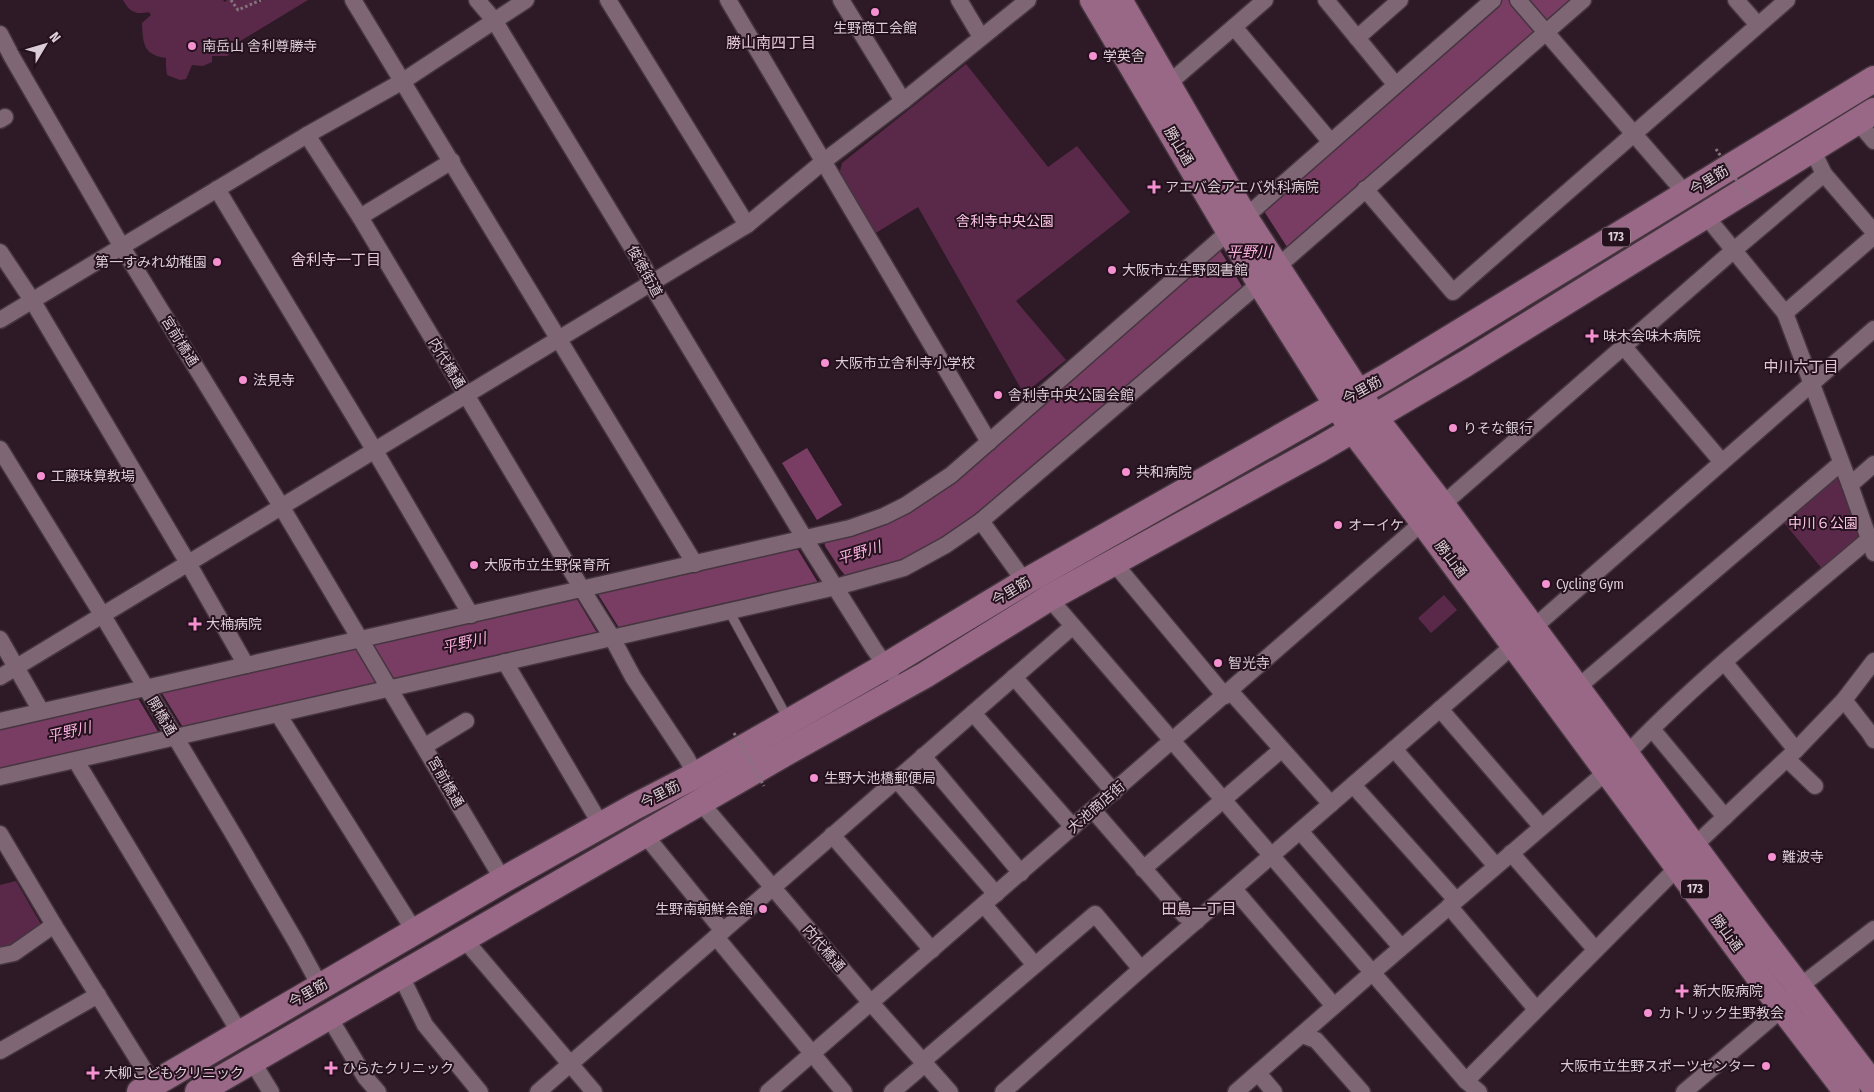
<svg xmlns="http://www.w3.org/2000/svg" width="1874" height="1092" viewBox="0 0 1874 1092" font-family="'Fira Sans Condensed','Noto Sans JP',sans-serif">
<rect width="100%" height="100%" fill="#2e1a27"/>
<g fill="#5a2949">
<path d="M123,0H223L225,2L227,0H258V3L263,0H308L237,43L234,40V51L227,56H212V62L203,66L192,65L186,79L180,80L167,75L166,67V58C143,55 143,43 142,23L151,15L149,12C135,15 130,12 123,0Z"/>
<path d="M966,64L1048,167L1077,146L1130,212L1016,301L1066,360L1024,394L918,207L874,234L839,175L842,163Z"/>
<path d="M1836,474L1860,540L1823,570L1781,519Z"/>
<path d="M1444,595L1457,610L1431,633L1418,618Z"/>
<path d="M16,881L42,926L13,946L0,949V885Z"/>
</g>
<g fill="#793d64">
<path d="M1502,0H1574L1289,249L970,521L917,555L882,569L0,769V728L821,543C878,529 910,516 956,480L1264,208Z"/>
<path d="M807,448L842,505L817,520L782,463Z"/>
</g>
<g fill="#2e1a27">
<path d="M1262,208L1289,250L1243,288L1218,247Z"/>
<path d="M824,540L825,546L840,569L848,579L817,586V581L798,550L793,547Z"/>
<path d="M596,591L621,631L599,636L575,596Z"/>
<path d="M160,690L184,729L160,735L136,695Z"/>
</g>
<g fill="none" stroke-linecap="round" stroke-linejoin="round">
<defs>
<path id="lane" d="M729,611L788,719"/>
<g id="street">
<path d="M353,0L695,564"/>
<path d="M477,0L494,20L645,269L651,284L808,544L874,649L891,673"/>
<path d="M608,0L747,225"/>
<path d="M728,0L989,442"/>
<path d="M841,0L903,101"/>
<path d="M959,0L981,37"/>
<path d="M1326,0L1395,84"/>
<path d="M1518,0L1686,194"/>
<path d="M1736,0L1758,25"/>
<path d="M1234,27L1330,141"/>
<path d="M0,34L12,57L122,247L281,506L503,880"/>
<path d="M1357,38L1400,0"/>
<path d="M1168,84L1265,0"/>
<path d="M0,120L5,117"/>
<path d="M1857,121L1874,141"/>
<path d="M307,135L360,217L582,589L610,634L633,677L686,757L696,775"/>
<path d="M1812,149L1824,174L1874,232"/>
<path d="M217,189L375,451L471,615"/>
<path d="M1365,189L1453,292L1787,0"/>
<path d="M1706,214L1714,226L1785,313L1850,485L1874,553"/>
<path d="M360,217L452,161"/>
<path d="M0,252L32,300L188,563L246,665"/>
<path d="M1276,268L1583,0"/>
<path d="M1785,313L1874,236"/>
<path d="M0,320L307,135L403,81L526,0"/>
<path d="M1624,347L1722,462"/>
<path d="M0,449L103,616L232,832L296,942L320,986"/>
<path d="M1850,485L1874,464"/>
<path d="M1442,505L1734,250L1824,174"/>
<path d="M981,521L1025,582"/>
<path d="M1114,563L1225,696"/>
<path d="M1049,598L1466,1081L1479,1092"/>
<path d="M1533,628L1874,329"/>
<path d="M0,639L41,711"/>
<path d="M505,662L601,825"/>
<path d="M1725,663L1796,750"/>
<path d="M0,677L747,225L824,161L903,101L1028,0"/>
<path d="M1014,677L1114,792"/>
<path d="M1577,688L1841,463"/>
<path d="M1230,691L1331,804"/>
<path d="M1844,700L1869,732L1874,740"/>
<path d="M1440,709L1541,826"/>
<path d="M973,713L1073,827"/>
<path d="M278,714L415,932"/>
<path d="M0,721L850,528L884,516L906,505L951,475L1493,0"/>
<path d="M1652,729L1725,817"/>
<path d="M425,746L466,721"/>
<path d="M1394,749L1496,866"/>
<path d="M923,756L1021,873"/>
<path d="M1787,759L1815,786"/>
<path d="M76,761L240,1033"/>
<path d="M0,777L836,587L904,568L946,545L981,521L1260,283"/>
<path d="M896,779L996,894"/>
<path d="M1353,785L1456,900"/>
<path d="M701,803L871,1003L950,1092"/>
<path d="M1093,810L1184,915L1197,921"/>
<path d="M1300,831L1401,947"/>
<path d="M0,834L54,925L158,1092"/>
<path d="M645,835L723,931"/>
<path d="M832,835L932,950"/>
<path d="M1694,846L1796,750L1844,700L1874,661"/>
<path d="M1511,853L1595,949"/>
<path d="M1143,869L1281,750"/>
<path d="M1234,889L1334,1006"/>
<path d="M984,905L1035,965"/>
<path d="M1449,906L1536,1009"/>
<path d="M716,937L844,1092"/>
<path d="M464,939L594,1092"/>
<path d="M0,956L14,953L54,925"/>
<path d="M401,976L425,1025L480,1092"/>
<path d="M329,1017L365,1077L378,1092"/>
<path d="M1302,1035L1316,1040L1362,1092"/>
<path d="M0,1051L98,995"/>
<path d="M252,1061L271,1092"/>
<path d="M923,1061L1095,914L1141,969"/>
<path d="M1258,1073L1274,1092"/>
<path d="M1466,1081L1679,866"/>
<path d="M538,1092L1073,626"/>
<path d="M768,1092L1423,522"/>
<path d="M892,1092L925,1064"/>
<path d="M1003,1092L1141,969L1515,644"/>
<path d="M1236,1092L1373,972L1626,755C1700,677 1786,610 1868,540"/>
<path d="M1684,1092L1783,1008L1799,987L1874,929"/>
</g>
<g id="primary">
<path d="M1093,0L1260,283L1353,430L1423,522L1768,989L1847,1092"/>
<path d="M1119,0L1247,221L1374,417L1442,505L1751,924L1874,1086"/>
<path d="M140,1092L503,880L634,807L696,775L886,666L1025,582L1388,376L1874,79"/>
<path d="M198,1092L787,752L925,675L1049,598L1320,449L1465,364L1874,111"/>
</g>
</defs>
<use href="#lane" stroke="#45353f" stroke-width="11"/>
<use href="#street" stroke="#45353f" stroke-width="19"/>
<use href="#primary" stroke="#45353f" stroke-width="29"/>
<path stroke="#84737e" stroke-width="3" stroke-dasharray="2.5 2.5" stroke-linecap="butt" d="M231,0L238,10L261,0"/>
<use href="#lane" stroke="#7f6675" stroke-width="9"/>
<use href="#street" stroke="#7f6675" stroke-width="16"/>
<use href="#primary" stroke="#996886" stroke-width="26"/>
<g stroke="#84737e" stroke-width="3" stroke-dasharray="2.5 2.5" stroke-linecap="butt">
<path d="M1716,149L1749,199"/>
<path d="M734,733L764,786"/>
</g>
</g>
<g fill="#f590d1" stroke="#24111d" stroke-width="2">
<circle cx="875" cy="12" r="5"/>
<circle cx="192" cy="46" r="5"/>
<circle cx="1093" cy="56" r="5"/>
<path d="M1151.5 179.5h5v5h5v5h-5v5h-5v-5h-5v-5h5z"/>
<circle cx="217" cy="262" r="5"/>
<circle cx="1112" cy="270" r="5"/>
<path d="M1589.5 328.5h5v5h5v5h-5v5h-5v-5h-5v-5h5z"/>
<circle cx="825" cy="363" r="5"/>
<circle cx="243" cy="380" r="5"/>
<circle cx="998" cy="395" r="5"/>
<circle cx="1453" cy="428" r="5"/>
<circle cx="1126" cy="472" r="5"/>
<circle cx="41" cy="476" r="5"/>
<circle cx="1338" cy="525" r="5"/>
<circle cx="474" cy="565" r="5"/>
<circle cx="1546" cy="584" r="5"/>
<path d="M192.5 616.5h5v5h5v5h-5v5h-5v-5h-5v-5h5z"/>
<circle cx="1218" cy="663" r="5"/>
<circle cx="814" cy="778" r="5"/>
<circle cx="1772" cy="857" r="5"/>
<circle cx="763" cy="909" r="5"/>
<path d="M1679.5 983.5h5v5h5v5h-5v5h-5v-5h-5v-5h5z"/>
<circle cx="1648" cy="1013" r="5"/>
<circle cx="1766" cy="1066" r="5"/>
<path d="M328.5 1060.5h5v5h5v5h-5v5h-5v-5h-5v-5h5z"/>
<path d="M90.5 1065.5h5v5h5v5h-5v5h-5v-5h-5v-5h5z"/>
</g>
<g text-anchor="middle" stroke-width="4" stroke-linejoin="round" paint-order="stroke">
<g fill="#24111d" stroke="#a4959e" stroke-width="1">
<rect x="1602" y="227.5" width="28" height="19" rx="4"/>
<rect x="1681" y="879.5" width="28" height="19" rx="4"/>
</g>
<g font-size="12" font-weight="bold" fill="#dbcdd5">
<text x="1616" y="241">173</text>
<text x="1695" y="893">173</text>
</g>
<g font-size="14" fill="#dbcdd5" stroke="#24111d" text-anchor="start">
<text x="875" y="33" text-anchor="middle">生野商工会館</text>
<text x="202" y="51">南岳山 舎利尊勝寺</text>
<text x="1103" y="61">学英舎</text>
<text x="1165" y="192">アエバ会アエバ外科病院</text>
<text x="207" y="267" text-anchor="end">第一すみれ幼稚園</text>
<text x="1122" y="275">大阪市立生野図書館</text>
<text x="1603" y="341">味木会味木病院</text>
<text x="835" y="368">大阪市立舎利寺小学校</text>
<text x="253" y="385">法見寺</text>
<text x="1008" y="400">舎利寺中央公園会館</text>
<text x="1463" y="433">りそな銀行</text>
<text x="1136" y="477">共和病院</text>
<text x="51" y="481">工藤珠算教場</text>
<text x="1348" y="530">オーイケ</text>
<text x="484" y="570">大阪市立生野保育所</text>
<text x="1556" y="589">Cycling Gym</text>
<text x="206" y="629">大楠病院</text>
<text x="1228" y="668">智光寺</text>
<text x="824" y="783">生野大池橋郵便局</text>
<text x="1782" y="862">難波寺</text>
<text x="753" y="914" text-anchor="end">生野南朝鮮会館</text>
<text x="1693" y="996">新大阪病院</text>
<text x="1658" y="1018">カトリック生野教会</text>
<text x="1756" y="1071" text-anchor="end">大阪市立生野スポーツセンター</text>
<text x="342" y="1073">ひらたクリニック</text>
<text x="104" y="1078">大柳こどもクリニック</text>
</g>
<g font-size="14" fill="#dbcdd5" stroke="#24111d">
<text transform="translate(1179 146) rotate(59)" y="5">勝山通</text>
<text transform="translate(1709 180) rotate(-32)" y="5">今里筋</text>
<text transform="translate(645 271) rotate(61)" y="5">俊徳街道</text>
<text transform="translate(180 341) rotate(58)" y="5">宮前橋通</text>
<text transform="translate(447 363) rotate(59)" y="5">内代橋通</text>
<text transform="translate(1362 390) rotate(-29)" y="5">今里筋</text>
<text transform="translate(1451 559) rotate(53)" y="5">勝山通</text>
<text transform="translate(1011 591) rotate(-31)" y="5">今里筋</text>
<text transform="translate(162 716) rotate(59)" y="5">開橋通</text>
<text transform="translate(446 782) rotate(60)" y="5">宮前橋通</text>
<text transform="translate(660 794) rotate(-27)" y="5">今里筋</text>
<text transform="translate(1096 807) rotate(-41)" y="5">大池商店街</text>
<text transform="translate(1727 933) rotate(54)" y="5">勝山通</text>
<text transform="translate(824 948) rotate(50)" y="5">内代橋通</text>
<text transform="translate(308 993) rotate(-30)" y="5">今里筋</text>
</g>
<g font-size="14" fill="#fdc5e7" stroke="#24111d">
<text x="1005" y="226">舎利寺中央公園</text>
<text x="1823" y="528">中川６公園</text>
</g>
<g font-size="15" fill="#e3c7d7" stroke="#24111d">
<text x="771" y="48">勝山南四丁目</text>
<text x="336" y="265">舎利寺一丁目</text>
<text x="1801" y="372">中川六丁目</text>
<text x="1199" y="914">田島一丁目</text>
</g>
<g font-size="15" font-style="italic" fill="#fab1de" stroke="#24111d">
<text x="1249" y="257">平野川</text>
<text transform="translate(859 553) rotate(-17)" y="5">平野川</text>
<text transform="translate(464 643) rotate(-13)" y="5">平野川</text>
<text transform="translate(69 732) rotate(-13)" y="5">平野川</text>
</g>
</g>
<g transform="translate(45 45) rotate(52)" stroke="#24111d" stroke-width="4" paint-order="stroke">
<path d="M0-4L9 19L0 12L-9 19Z" fill="#dbcdd5"/>
<text y="-8" font-size="14" font-weight="bold" text-anchor="middle" fill="#dbcdd5">N</text>
</g>
</svg>
